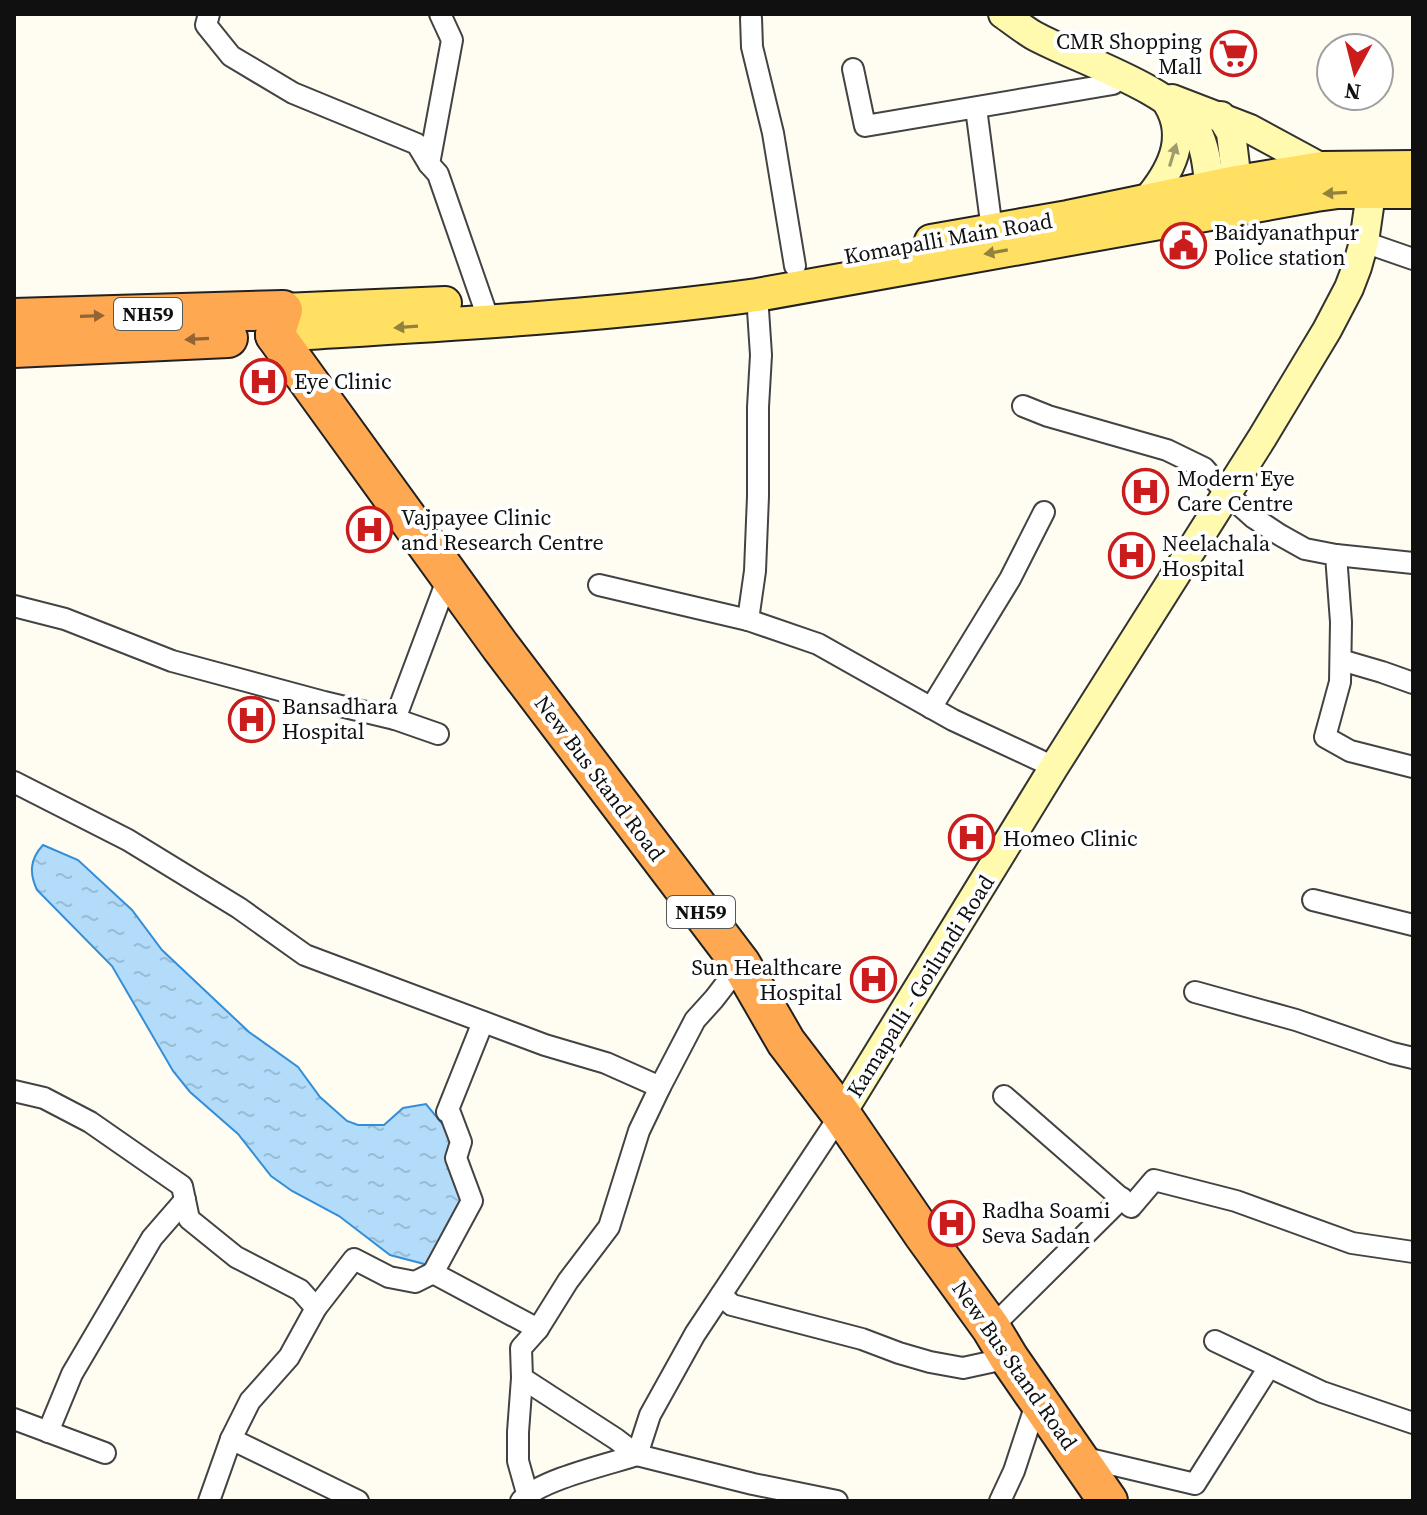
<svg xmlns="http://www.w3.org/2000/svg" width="1427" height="1515" viewBox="0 0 1427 1515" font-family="'Source Serif 4',serif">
<defs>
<pattern id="water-ripples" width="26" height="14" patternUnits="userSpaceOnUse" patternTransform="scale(2)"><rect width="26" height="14" fill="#b3dcfa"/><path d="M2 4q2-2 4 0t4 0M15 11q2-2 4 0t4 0" fill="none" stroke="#99bcd5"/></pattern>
</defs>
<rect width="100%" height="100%" fill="#fffdf2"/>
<path fill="url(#water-ripples)" stroke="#348ed7" stroke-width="2" d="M43,845L78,860L132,910L162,950L249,1032L298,1067L320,1097L347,1121L358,1125H384L403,1108L426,1104L454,1138L466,1194L428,1265L390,1255L339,1216L292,1191L271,1176L238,1134L190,1092L173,1071L112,966L37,890C29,873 30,859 43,845Z"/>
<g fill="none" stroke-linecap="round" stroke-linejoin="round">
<defs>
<g id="street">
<path d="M209,14L206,25L231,56L293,93L417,144L429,164L438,174L489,321"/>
<path d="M751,18L752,47L773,133L795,266"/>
<path d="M853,69L865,126L1113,84"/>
<path d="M976,108L992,230"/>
<path d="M429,164L452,40L440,14"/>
<path d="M1364,242L1413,259"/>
<path d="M1023,406L1048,416L1167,450L1204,468L1226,493L1254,518L1280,535L1305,549L1336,555L1341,622L1340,682L1325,737L1350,751L1413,767"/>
<path d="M1336,555L1413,563"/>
<path d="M599,585L748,620L818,644L953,720L1054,767"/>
<path d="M14,606L65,619L172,661L324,702L395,719L438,734"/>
<path d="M748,620L755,571L758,496V407L761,355L757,295"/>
<path d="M1341,660L1382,672L1413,683"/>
<path d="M931,708L1010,579L1044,512"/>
<path d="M395,719L449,575"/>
<path d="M14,782L128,840L239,908L305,955L545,1045L606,1063L660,1087L695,1020L714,999L741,964"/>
<path d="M1313,900L1413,925"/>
<path d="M1195,992L1296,1020L1392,1053L1413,1058"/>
<path d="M483,1022L447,1112L450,1113L461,1142L456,1158L472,1201L433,1273L538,1329L521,1348L522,1378L616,1439L637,1455L753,1484L837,1501"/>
<path d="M14,1091L44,1098L90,1122L182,1186L189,1219L236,1257L300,1290L316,1308"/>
<path d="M1004,1096L1131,1207L1154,1180L1236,1201L1352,1243L1413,1252"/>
<path d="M721,1295L732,1305L862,1339L899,1353L930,1362L963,1368L1009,1358"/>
<path d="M991,1328L1122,1198"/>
<path d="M538,1329L568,1281L609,1227L639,1131L660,1087"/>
<path d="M1215,1341L1322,1392L1413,1423"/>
<path d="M522,1378L518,1432V1461L527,1493"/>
<path d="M14,1419L105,1453"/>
<path d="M48,1432L72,1374L152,1238L185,1200"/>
<path d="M231,1439L358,1501"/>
<path d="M1081,1457L1195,1484L1269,1367"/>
<path d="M209,1501L231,1439L250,1401L289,1357L316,1308L354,1259L389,1277L415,1282L433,1273"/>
<path d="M521,1501C539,1480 609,1464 637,1455L650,1415L695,1334L841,1114"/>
<path d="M1000,1501L1014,1471L1038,1398"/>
</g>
<g id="secondary">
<path d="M1003,14C1013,21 1023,29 1033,35C1076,59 1172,88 1196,130C1209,152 1208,184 1212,208"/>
<path d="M1172,99L1250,129L1322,168"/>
<path d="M1221,116L1231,133L1237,182"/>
<path d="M1146,201C1170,173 1189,139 1168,104"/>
<path d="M841,1114L1054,767L1262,438L1327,330L1349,288L1357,267L1364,242L1371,193"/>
</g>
<g id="primary">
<path d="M931,241L1068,217L1237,182L1322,168L1413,167"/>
<path d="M283,310L445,303"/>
<path d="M275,335C436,325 598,317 757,295L1316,195L1338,192H1413"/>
</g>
<g id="highway">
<path d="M14,318L283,310L275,335"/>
<path d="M275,335L500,646L741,964L786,1042L841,1114L923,1234L991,1328L1009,1358L1108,1501"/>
<path d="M14,348L228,338"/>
</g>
</defs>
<use href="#street" stroke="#434343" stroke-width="24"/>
<use href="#secondary" stroke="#323232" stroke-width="32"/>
<use href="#primary" stroke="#212121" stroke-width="36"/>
<use href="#highway" stroke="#212121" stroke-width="42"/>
<use href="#street" stroke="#fff" stroke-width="20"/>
<use href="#secondary" stroke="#fffaad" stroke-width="28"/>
<use href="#primary" stroke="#ffe062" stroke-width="32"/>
<use href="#highway" stroke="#fea851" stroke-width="38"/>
</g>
<defs><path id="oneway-solid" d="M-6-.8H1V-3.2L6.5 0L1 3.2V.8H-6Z" transform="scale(2)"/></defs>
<use fill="#9f9c6e" href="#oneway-solid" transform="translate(1173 155) rotate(-73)"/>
<g fill="#93823d">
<use href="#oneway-solid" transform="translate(1335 193) rotate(177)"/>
<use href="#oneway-solid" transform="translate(996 252) rotate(170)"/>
<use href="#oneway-solid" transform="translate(406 327) rotate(176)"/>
</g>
<g fill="#936434">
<use href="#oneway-solid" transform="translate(92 316) rotate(-2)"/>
<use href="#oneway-solid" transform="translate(197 339) rotate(177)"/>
</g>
<defs>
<symbol id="supermarket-ring" viewBox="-11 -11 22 22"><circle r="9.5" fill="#fff" stroke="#cb1c1d" stroke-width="1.5"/><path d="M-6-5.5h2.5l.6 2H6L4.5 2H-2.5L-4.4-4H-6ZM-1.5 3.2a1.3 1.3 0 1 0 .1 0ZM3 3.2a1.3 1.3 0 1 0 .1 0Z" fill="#cb1c1d"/></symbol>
<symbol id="civic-ring" viewBox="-11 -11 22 22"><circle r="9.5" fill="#fff" stroke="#cb1c1d" stroke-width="1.5"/><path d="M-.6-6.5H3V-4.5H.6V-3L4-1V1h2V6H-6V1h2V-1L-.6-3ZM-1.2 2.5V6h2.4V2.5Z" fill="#cb1c1d"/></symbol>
<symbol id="hospital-ring" viewBox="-11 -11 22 22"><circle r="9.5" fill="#fff" stroke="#cb1c1d" stroke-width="1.5"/><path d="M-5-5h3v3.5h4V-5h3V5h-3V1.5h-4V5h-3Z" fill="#cb1c1d"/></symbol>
</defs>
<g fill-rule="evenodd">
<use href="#supermarket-ring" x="1208" y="28" width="51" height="51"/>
<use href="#civic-ring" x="1158" y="220" width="51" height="51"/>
<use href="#hospital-ring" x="238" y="356" width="51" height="51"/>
<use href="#hospital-ring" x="1120" y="466" width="51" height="51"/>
<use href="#hospital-ring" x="344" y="504" width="51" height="51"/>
<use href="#hospital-ring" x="1106" y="530" width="51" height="51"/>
<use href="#hospital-ring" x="226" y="694" width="51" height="51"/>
<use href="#hospital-ring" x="946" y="812" width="51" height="51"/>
<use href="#hospital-ring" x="848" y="954" width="51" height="51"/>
<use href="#hospital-ring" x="926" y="1198" width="51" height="51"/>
</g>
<g text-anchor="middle" stroke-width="8" stroke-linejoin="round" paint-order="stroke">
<g fill="#fff" stroke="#585858" stroke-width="2">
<rect x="114" y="298" width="68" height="32" rx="6"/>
<rect x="667" y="896" width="68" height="32" rx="6"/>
</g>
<g font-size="20" font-weight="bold" fill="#101010">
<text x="148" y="321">NH59</text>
<text x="701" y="919">NH59</text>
</g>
<g font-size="22" fill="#101010" stroke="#fff" text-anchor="start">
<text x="1202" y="49" text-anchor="end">CMR Shopping<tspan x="1202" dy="25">Mall</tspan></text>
<text x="1214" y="240">Baidyanathpur<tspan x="1214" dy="25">Police station</tspan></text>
<text x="294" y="389">Eye Clinic</text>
<text x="1177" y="486">Modern Eye<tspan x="1177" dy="25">Care Centre</tspan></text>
<text x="401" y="525">Vajpayee Clinic<tspan x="401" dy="25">and Research Centre</tspan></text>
<text x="1162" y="551">Neelachala<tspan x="1162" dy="25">Hospital</tspan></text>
<text x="282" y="714">Bansadhara<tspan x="282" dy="25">Hospital</tspan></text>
<text x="1003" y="846">Homeo Clinic</text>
<text x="842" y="975" text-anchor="end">Sun Healthcare<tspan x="842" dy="25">Hospital</tspan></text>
<text x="982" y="1218">Radha Soami<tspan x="982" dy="25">Seva Sadan</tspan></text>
</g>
<g font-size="22" fill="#101010" stroke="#fff">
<text transform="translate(948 238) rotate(-10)" y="8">Komapalli Main Road</text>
<text transform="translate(600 778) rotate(53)" y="8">New Bus Stand Road</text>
<text transform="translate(920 986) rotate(-58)" y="8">Kamapalli - Goilundi Road</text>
<text transform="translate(1015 1365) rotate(55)" y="8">New Bus Stand Road</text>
</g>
</g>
<rect width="1427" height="1515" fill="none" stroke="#101010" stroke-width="32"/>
<g transform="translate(1355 72) rotate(187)"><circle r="38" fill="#ffffff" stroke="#9f9f9f" stroke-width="2"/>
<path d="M0-6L14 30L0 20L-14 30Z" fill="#cb1c1d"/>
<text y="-12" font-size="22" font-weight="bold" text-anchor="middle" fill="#101010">N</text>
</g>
</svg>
